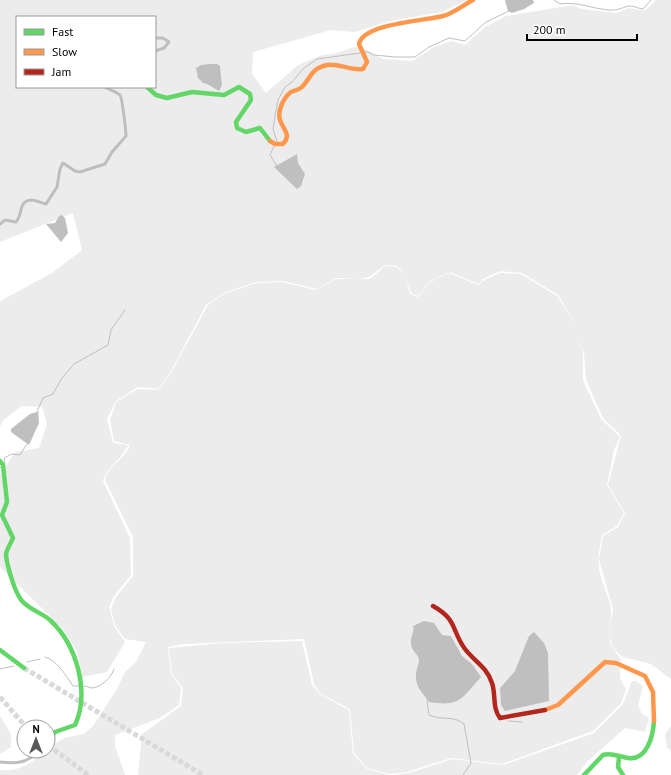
<svg xmlns="http://www.w3.org/2000/svg" width="671" height="775" viewBox="0 0 671 775" font-family="'PT Sans',sans-serif">
<rect width="100%" height="100%" fill="#fff"/>
<g fill="#ececec" fill-rule="evenodd">
<path d="M0,0H467L442,12L390,21L355,32L331,30L253,52L252,74L266,93L298,65L322,55L334,54L354,47L365,49L383,59L413,61L432,48L451,41L465,45L485,27L506,16L573,5L581,9L617,13L629,8C645,11 644,13 656,0H671V679L651,664L622,657L614,649L609,636L613,609L599,559L603,536L618,527L625,513L608,485L621,436L603,418L586,380L584,353L580,340L583,353V380L601,419L620,437L614,450L607,485L624,513L617,526L602,535C598,556 596,565 604,586C606,593 611,603 611,610C612,634 602,637 621,659L620,678L626,689L621,703L593,731L502,764L451,758L407,772L390,774L367,768L354,753L350,709L321,694L314,684L304,639L183,644L168,647L171,674L181,688L179,705L160,718L115,735V746L125,775H0V770C19,772 33,763 45,751H48V747L65,738L84,734L93,726L117,689L125,672L136,662L146,642L125,639L115,625L111,609L116,597L133,576V537L105,480C110,463 123,462 130,445L114,441L110,420L116,402L138,389L158,390L171,373L208,305L224,294L256,283L282,282L316,290L336,279H370L385,266L396,267L405,275L397,266L385,265L369,277L360,279L336,278L317,289L283,281L255,282L224,293L206,305L170,373L158,389L138,387L116,401L107,419L113,443L128,445C121,461 109,464 103,481L130,538L131,575L114,596L109,607L114,626L125,642L107,672L82,677L77,651L62,628L0,567V475L15,452L39,448L47,424L42,407L22,406L3,420L0,427V301L52,273L82,250L73,213L0,242ZM17,17H155V87H17ZM209,64L220,66L222,85L213,87L199,80L198,73L201,65ZM297,154L298,163L305,174L302,184L274,167ZM500,271L522,273L558,295L576,324L557,296L521,274L500,273L486,279L478,285L449,273L430,282L418,297L410,294L405,276L411,293L418,296L430,281L450,272L478,284L485,278Z"/>
<path d="M302,641L312,685L321,695L349,710L353,754L367,769L389,775H138L142,734L181,706L183,688L172,674L169,648L222,643Z"/>
<path d="M632,681H636L643,686L638,705L642,714L649,718L645,732L625,728L587,762L577,775H394L409,773L452,759L503,765L594,733L623,704Z"/>
<path d="M0,716L11,734V747L0,754Z"/>
<path d="M671,726V751L667,747L665,734Z"/>
</g>
<g fill="#bfbfbf">
<path d="M505,0H533L534,3L524,9L512,13L508,11Z"/>
<path d="M209,64H217L220,66L222,85L219,91L207,84L203,83L198,78L196,68L201,65Z"/>
<path d="M297,154L298,163L305,174L301,186L297,189L274,167Z"/>
<path d="M62,215L65,218L68,233L61,242L46,224L55,223L59,216Z"/>
<path d="M38,408L39,423L29,445L11,432V429L30,414L37,412Z"/>
<path d="M424,621L434,623L442,635L451,636L462,656L472,664L481,677C461,699 460,707 429,702C423,693 415,687 416,675C416,670 419,664 419,660C418,653 411,651 411,643C410,637 415,632 413,626Z"/>
<path d="M534,632L544,643L548,653L549,701L505,711L501,705L500,688L515,671L529,636Z"/>
</g>
<g fill="none" stroke-linecap="round" stroke-linejoin="round">
<g stroke="#bfbfbf" stroke-width="1">
<path d="M554,0L560,4C577,1 592,9 610,10C619,11 624,6 631,6C635,6 639,9 643,9L651,0"/>
<path d="M363,52H368L374,55L395,57H415L429,47L449,38L465,41L486,22L509,11"/>
<path d="M277,142L273,129L275,116L278,100L285,87L292,82L303,69L317,59L360,53"/>
<path d="M274,146L270,155L277,166"/>
<path d="M38,409L43,398L53,394L62,378L74,364L108,345L111,330L125,310"/>
<path d="M5,464L4,458L12,454L20,455L27,444"/>
<path d="M0,468L1,467"/>
<path d="M45,657C57,660 66,676 73,686H79"/>
<path d="M27,662L40,659"/>
<path d="M0,669L14,666"/>
<path d="M84,686C87,686 90,688 93,688C101,687 112,677 114,669"/>
<path d="M427,700L429,715C443,721 453,715 464,724L471,763L463,775"/>
<path d="M508,721L522,722"/>
</g>
<g stroke="#d9d9d9" stroke-width="5" stroke-dasharray="5 2.5" stroke-linecap="butt">
<path d="M24,668L203,775"/>
<path d="M0,697L26,727"/>
<path d="M48,745L88,775"/>
</g>
<g stroke="#bebebe" stroke-width="3">
<path d="M155,38H163L169,42L164,48L155,51"/>
<path d="M0,224L5,220L16,222C23,215 18,201 31,200C36,200 41,203 46,204L57,187L60,169L63,163L75,171L80,172L105,164L112,152L126,136C126,131 122,97 120,95C116,92 110,90 105,87"/>
<path d="M0,762C17,764 27,763 39,751"/>
</g>
<g stroke="#63d668" stroke-width="4.5">
<path d="M147,87L156,95L167,98L192,92L224,95L239,87L250,94L251,100L236,122L237,128L246,132L260,128L270,141"/>
<path d="M0,461L3,465L7,502L2,515L13,538C11,543 6,550 6,555C7,566 15,593 22,601C30,610 42,613 50,620C77,645 90,692 75,725L55,732L48,741"/>
<path d="M0,650L24,668"/>
<path d="M619,757L618,767L623,775"/>
<path d="M584,775L603,755C612,752 619,757 628,758C647,761 653,736 654,721"/>
</g>
<g stroke="#ff974d" stroke-width="4.5">
<path d="M270,141L275,144H283C292,135 283,129 280,120C277,111 284,97 291,92C295,90 299,90 302,87C312,77 310,69 327,65C339,63 350,71 363,69L367,62L359,44C363,23 425,21 443,16C454,13 463,5 473,0"/>
<path d="M545,710L558,705L605,662L616,663L645,676L653,692L654,721"/>
</g>
<path stroke="#b3261e" stroke-width="4.5" d="M433,606C458,620 451,630 465,649C474,661 487,667 492,683C496,694 492,708 500,718L545,710"/>
</g>
<rect x="16" y="16" width="140" height="72" fill="#ffffff" stroke="#999999"/>
<rect x="24" y="29" width="20" height="6" fill="#63d668" stroke="#999999"/>
<text x="52" y="36" font-size="12" fill="#000000">Fast</text>
<rect x="24" y="49" width="20" height="6" fill="#ff974d" stroke="#999999"/>
<text x="52" y="56" font-size="12" fill="#000000">Slow</text>
<rect x="24" y="69" width="20" height="6" fill="#b3261e" stroke="#999999"/>
<text x="52" y="76" font-size="12" fill="#000000">Jam</text>
<g transform="translate(36 739)"><circle r="19" fill="#ffffff" stroke="#999999"/>
<path d="M0-3L7 15L0 10L-7 15Z" fill="#595959"/>
<text y="-6" font-size="11" font-weight="bold" text-anchor="middle" fill="#000000">N</text>
</g>
<path d="M527 34v6h110v-6" fill="none" stroke="#000000" stroke-width="2"/>
<text x="533" y="34" font-size="12" fill="#000000" stroke="#ffffff" stroke-width="3" paint-order="stroke">200 m</text>
</svg>
